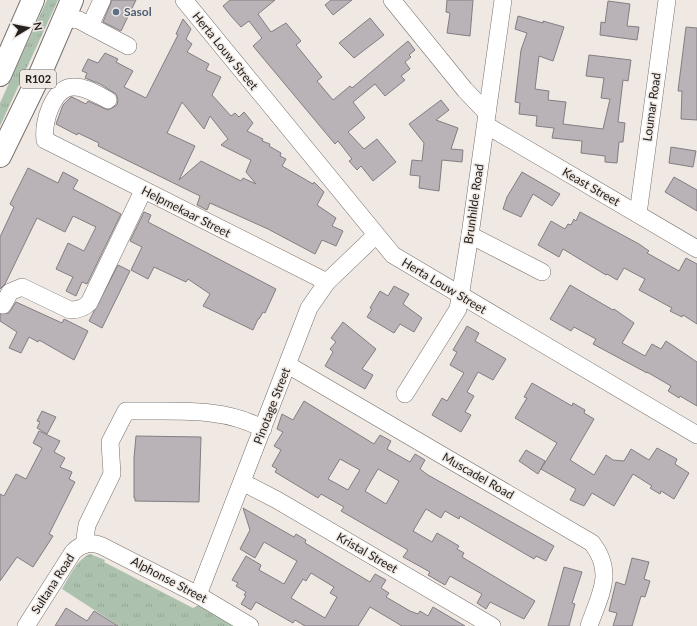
<svg xmlns="http://www.w3.org/2000/svg" width="697" height="626" viewBox="0 0 697 626" font-family="Lato,sans-serif">
<defs>
<pattern id="grass-tufts" width="24" height="20" patternUnits="userSpaceOnUse"><rect width="24" height="20" fill="#adc2ae"/><path d="M3 7l-1-3M5 7V3M7 7l1-3M15 17l-1-3M17 17v-4M19 17l1-3" fill="none" stroke="#95a695"/></pattern>
</defs>
<rect width="100%" height="100%" fill="#efe8e3"/>
<g fill="url(#grass-tufts)">
<path d="M47,0H58L0,126V103Z"/>
<path d="M90,554L105,560L104,562L193,608L199,605L235,626H119L62,589C69,578 77,559 90,554Z"/>
</g>
<g fill="#b9b2b7" stroke="#847d82" fill-rule="evenodd">
<path d="M112,0H136L121,31L103,22Z"/>
<path d="M230,0H275L258,14L271,32L286,23L301,41L296,45L322,77L317,81L333,100L350,86L352,88L408,41L415,50L409,55L411,57L405,62L410,69L401,76L405,80L385,96L375,84L353,102L365,118L348,132L364,149L377,139L396,162L373,181L361,166L357,170L349,161L352,159L338,141L335,144L253,46L262,38L249,21L241,27L231,16L223,6Z"/>
<path d="M331,0H352L333,15L325,5Z"/>
<path d="M447,0H473L470,36L447,33L450,13L446,12Z"/>
<path d="M608,1L630,4L627,26L639,27L637,40L600,35L601,22L605,23Z"/>
<path d="M518,16L543,23V21L564,27L553,61L539,56L535,89L549,91L548,100L566,102L563,124L603,129L610,99L601,98L604,78L586,76L589,55L631,60L628,81L623,80L618,122L625,123L623,142H619L617,163L605,162V156L581,153L582,141L552,138L554,128L536,126L537,116L519,114L520,103L515,102L521,50L527,33L515,29Z"/>
<path d="M370,18L384,35L354,58L339,43Z"/>
<path d="M183,19L191,29L186,39L192,44L187,52L209,64L206,70L221,77L212,95L231,116L235,113L239,117L244,112L253,123L247,131L263,139L262,141L270,144L269,146L281,153L280,156L286,159L282,166L313,184L314,182L324,192L317,205L336,218L332,226L343,231L336,246L322,240L315,254L268,229L210,203L207,210L197,205L200,196L98,146L99,143L78,133L77,135L56,124L63,105L70,98L72,97L86,104L88,101L108,110L117,105L118,100L116,94L100,84L85,78L87,73L82,71L88,59L98,63L105,53L118,59L116,62L133,71L124,87L146,98L178,35L176,34ZM182,102L204,129L210,116L228,139L221,145L251,160L246,172L256,184L243,178L241,181L201,161L179,180L195,146L167,133Z"/>
<path d="M686,27L697,28V120L681,119L682,91H678Z"/>
<path d="M441,100L449,110L436,120L458,128L451,149L463,150L462,162L442,160L439,191L419,188L420,176L410,175L412,160L422,161L424,143L409,124Z"/>
<path d="M671,147L696,151L693,167L669,163Z"/>
<path d="M28,168L58,183L63,172L78,180L73,189L121,214L87,284L82,282L76,296L66,291L73,277L56,269L68,243L84,251L96,227L73,216L65,232L37,218L5,284L0,289V237L14,207L10,204Z"/>
<path d="M522,172L560,194L552,206L533,194L521,217L503,209L507,197Z"/>
<path d="M674,177L697,190V211L665,192Z"/>
<path d="M144,212L151,215L148,222L276,289L265,313L263,312L259,319H258L253,330L203,306L210,294L188,279L186,282L154,267L148,279L131,270L142,247L130,241Z"/>
<path d="M580,212L639,244L649,251L647,253L679,271L686,258L697,264V324L683,315L682,317L670,311L672,308L639,290L645,279L624,268L617,280L607,274L606,275L563,249L559,257L538,245L551,221L565,229L568,224L571,225L574,219L576,221Z"/>
<path d="M118,265L130,271L102,328L89,321Z"/>
<path d="M570,285L613,310L614,309L634,323L622,343L645,356L652,344L661,349L666,341L697,362V406L680,396L679,398L668,391L671,386L647,372V373L593,344L596,339L574,327L571,331L550,319Z"/>
<path d="M394,286L409,294L403,304L422,318L414,332L400,324L394,333L367,317L372,309L370,308L380,291L388,296Z"/>
<path d="M16,302L62,323L64,319L88,331L74,360L39,340L38,342L29,337L21,353L9,348L17,332L0,321V314L9,313Z"/>
<path d="M343,322L376,349L362,369L373,375L365,389L325,366L333,352L330,349L336,342L331,338Z"/>
<path d="M467,326L479,333L475,341L506,359L493,380L478,372L467,392L474,396L465,412L471,415L461,432L432,415L442,398L447,401L464,373L450,365L457,352L453,350Z"/>
<path d="M532,383L572,406L573,403L585,410L584,413L594,419L570,460L594,475L606,455L613,460L624,461L631,449L649,460L657,448L677,459L675,464L689,473L674,499L661,491L660,494L650,488L652,486L633,474L614,506L592,493L584,506L570,500L576,489L541,469L557,443L515,418L527,398L524,397Z"/>
<path d="M304,401L374,444L380,435L391,441L387,449L410,462L415,454L425,460L420,469L428,475L554,546L546,561L536,556L534,559L460,516L459,519L445,511L441,518L426,509L413,531L432,542L437,533L459,546L457,549L464,553L462,557L535,601L524,619L490,602L486,609L477,603L482,594L450,576L445,585L428,575L430,572L403,557L408,550L341,511L344,507L321,494L318,498L275,472L277,469L272,466L281,450L274,446L283,432L277,429L282,414L293,420ZM340,459L360,470L348,490L328,479ZM378,469L399,481L386,504L365,491Z"/>
<path d="M42,411L56,417L47,434L37,428L40,422L37,421Z"/>
<path d="M39,431L60,441L54,452L65,458L60,467L72,472L69,479L75,482L49,534L53,536L33,567L17,557L0,581V494L4,496L16,474L26,479L42,448L33,443Z"/>
<path d="M136,436L201,437L199,502L135,501V498H134V458Z"/>
<path d="M526,450L545,461L538,474L519,461Z"/>
<path d="M243,508L294,537L296,534L306,540L305,543L370,582L375,574L386,580L381,588L389,593L386,597L410,611L418,614L420,611L428,616L433,607L465,626H402L370,607L358,626H305L295,620L293,623L256,602L251,610L241,604L246,596L244,595L246,592L236,586L238,583L232,580L246,556L261,565L259,570L284,584L297,561L264,542L255,558L240,549L250,530ZM311,573L334,587L330,593L337,597L325,618L291,598L303,579L306,581Z"/>
<path d="M632,558L649,562L644,579L650,581L645,597L641,596L632,626H613L617,613L609,611L616,582L625,585Z"/>
<path d="M564,567L582,572L572,603L575,604L569,626H548Z"/>
<path d="M66,608L87,621L94,611L118,626H55Z"/>
</g>
<g fill="none" stroke-linecap="round" stroke-linejoin="round">
<defs>
<g id="minor">
<path d="M184,0L393,255L697,435"/>
<path d="M392,0L465,90L487,113"/>
<path d="M65,18L79,20L90,26L102,0"/>
<path d="M90,26L128,46"/>
<path d="M108,100C98,95 85,86 73,87C52,88 43,123 45,140L327,282"/>
<path d="M486,125L697,249"/>
<path d="M638,214L667,0"/>
<path d="M470,235L542,272"/>
<path d="M3,305L10,292L22,287L70,310C78,310 84,308 89,303L143,191"/>
<path d="M288,365L592,543C615,573 600,594 589,626"/>
<path d="M405,394L458,309L470,235L503,0"/>
<path d="M242,482L277,500L492,626"/>
<path d="M84,545L87,525L112,474L110,442L126,411C171,412 224,406 263,429"/>
<path d="M198,595L309,308L327,282L376,235"/>
<path d="M26,626L73,552C81,544 91,541 102,546L198,595L250,626"/>
</g>
<g id="major">
<path d="M0,75L33,0"/>
<path d="M0,156L41,72L72,0"/>
</g>
</defs>
<use href="#minor" stroke="#77716d" stroke-width="18"/>
<use href="#major" stroke="#77716d" stroke-width="24"/>
<use href="#minor" stroke="#fff" stroke-width="17"/>
<use href="#major" stroke="#fff" stroke-width="22"/>
</g>
<circle fill="#5c6f8a" stroke="#efe8e3" stroke-width="1.5" cx="116" cy="12" r="4"/>
<g text-anchor="middle" stroke-width="3" stroke-linejoin="round" paint-order="stroke">
<rect fill="#efe8e3" stroke="#625d5a" stroke-width="1" x="20" y="70" width="36" height="18" rx="3"/>
<g font-size="11" font-weight="bold" fill="#252220">
<text x="38" y="83">R102</text>
</g>
<g font-size="12" font-weight="bold" fill="#4e5e75" stroke="#efe8e3" text-anchor="start">
<text x="124" y="16">Sasol</text>
</g>
<g font-size="12" fill="#252220" stroke="#efe8e3">
<text transform="translate(225 51) rotate(51)" y="4">Herta Louw Street</text>
<text transform="translate(652 107) rotate(-82)" y="4">Loumar Road</text>
<text transform="translate(591 187) rotate(30)" y="4">Keast Street</text>
<text transform="translate(474 204) rotate(-82)" y="4">Brunhilde Road</text>
<text transform="translate(186 212) rotate(27)" y="4">Helpmekaar Street</text>
<text transform="translate(444 286) rotate(31)" y="4">Herta Louw Street</text>
<text transform="translate(272 406) rotate(-69)" y="4">Pinotage Street</text>
<text transform="translate(478 476) rotate(30)" y="4">Muscadel Road</text>
<text transform="translate(367 553) rotate(30)" y="4">Kristal Street</text>
<text transform="translate(169 580) rotate(28)" y="4">Alphonse Street</text>
<text transform="translate(53 584) rotate(-57)" y="4">Sultana Road</text>
</g>
</g>
<g transform="translate(28 28) rotate(80)" stroke="#efe8e3" stroke-width="3" paint-order="stroke">
<path d="M0-3L7 15L0 10L-7 15Z" fill="#252220"/>
<text y="-6" font-size="11" font-weight="bold" text-anchor="middle" fill="#252220">N</text>
</g>
</svg>
